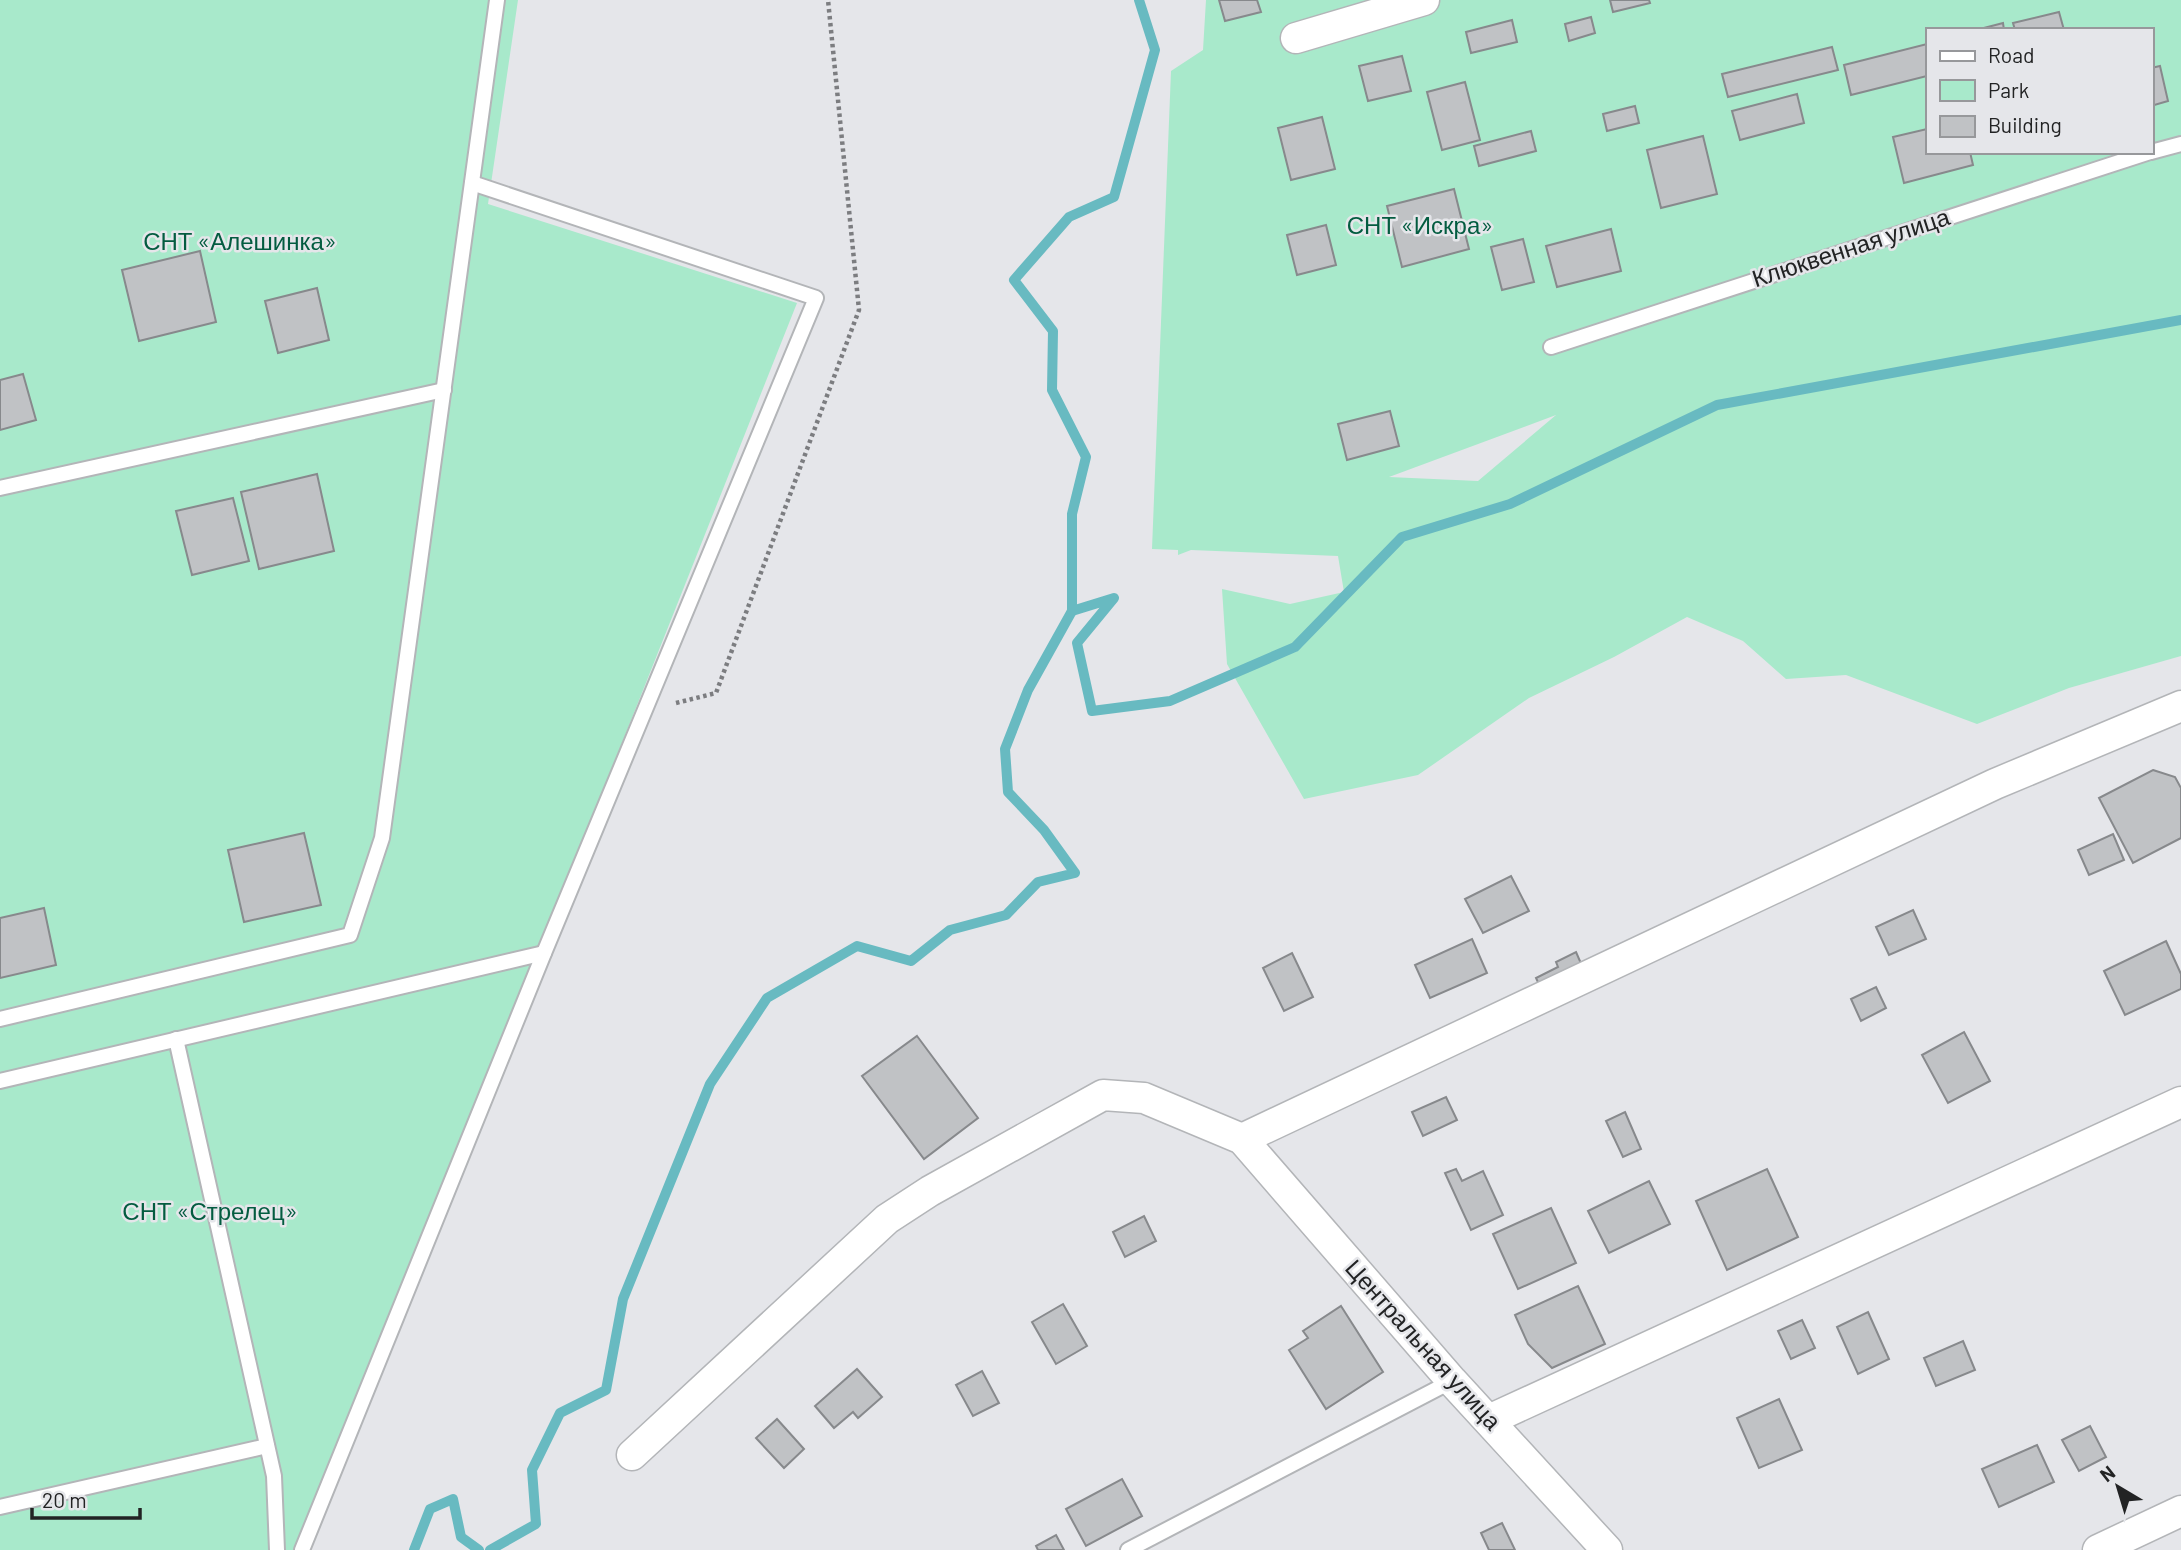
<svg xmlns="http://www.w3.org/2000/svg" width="2181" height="1550" viewBox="0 0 2181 1550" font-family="Barlow,sans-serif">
<rect width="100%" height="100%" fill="#e5e6ea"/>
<g fill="#a8e9cb" fill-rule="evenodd">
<path d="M0,0H518L488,204L797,303L301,1550H0Z"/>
<path d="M1206,0H2181V656L2069,688L1977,724L1846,675L1786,679L1743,641L1687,617L1614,657L1529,698L1418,775L1304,799L1227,664L1222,589L1290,604L1344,592L1338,556L1191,550L1178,555V550L1152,549L1171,71L1203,50ZM1927,30H2151V152H1927ZM1556,415L1478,481L1389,477Z"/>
</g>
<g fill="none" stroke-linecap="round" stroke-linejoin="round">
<g stroke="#68bac1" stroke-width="10">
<path d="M1072,611L1114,598L1077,643L1092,711L1170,701L1295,647L1402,537L1510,504L1717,405L2181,320"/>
<path d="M414,1550L430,1509L453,1499L461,1537L479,1550"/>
<path d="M490,1550L536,1524L532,1470L560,1413L606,1390L623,1299L710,1084L767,998L857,946L911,961L950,930L1006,915L1038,882L1075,873L1044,830L1008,792L1005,749L1028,690L1072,611V514L1086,457L1052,390L1053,331L1014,280L1069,217L1114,197L1155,50L1139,0"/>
</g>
</g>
<g fill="#c0c2c5" stroke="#87898c" stroke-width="2">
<path d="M1219,0H1257L1261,12L1225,21Z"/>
<path d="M1610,0H1649L1650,3L1613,12Z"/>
<path d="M2059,12L2064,30H2015L2013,23Z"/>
<path d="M1591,17L1595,33L1569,41L1565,24Z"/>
<path d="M1512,20L1517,42L1471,53L1466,32Z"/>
<path d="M2003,23L2004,30H1985L1984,28Z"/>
<path d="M1927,44V76L1851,95L1844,65Z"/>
<path d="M1832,47L1838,70L1728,97L1722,74Z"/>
<path d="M1402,56L1411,91L1368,101L1359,66Z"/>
<path d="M2160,66L2168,101L2151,106V68Z"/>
<path d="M1465,82L1480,140L1442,150L1427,92Z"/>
<path d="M1797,94L1804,123L1740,140L1732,111Z"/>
<path d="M1635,106L1639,123L1607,131L1603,114Z"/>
<path d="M1322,117L1335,169L1291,180L1278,128Z"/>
<path d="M1927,129V152H1970L1973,165L1904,183L1893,137Z"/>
<path d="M1531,131L1536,151L1479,166L1474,146Z"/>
<path d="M1703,136L1717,194L1661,208L1647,150Z"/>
<path d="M1454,189L1469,249L1402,267L1387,206Z"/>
<path d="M1326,225L1336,265L1297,275L1287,235Z"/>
<path d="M1611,229L1621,271L1557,287L1546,246Z"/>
<path d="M1523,239L1534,282L1502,290L1491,247Z"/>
<path d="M200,251L216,322L139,341L122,270Z"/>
<path d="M317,288L329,340L278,353L265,301Z"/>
<path d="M23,374L36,420L0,430V380Z"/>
<path d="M1390,411L1399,446L1347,460L1338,424Z"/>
<path d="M317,474L334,551L259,569L241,492Z"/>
<path d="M233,498L249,561L192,575L176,511Z"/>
<path d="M2153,770L2175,777L2181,788V838L2133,863L2099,798Z"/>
<path d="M304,833L321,905L244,922L228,850Z"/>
<path d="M2113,834L2124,860L2089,875L2078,850Z"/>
<path d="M1511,876L1529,911L1483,933L1465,899Z"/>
<path d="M44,908L56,965L0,978V918Z"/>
<path d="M1913,910L1926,939L1889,955L1876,927Z"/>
<path d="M1472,939L1487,973L1430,998L1415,965Z"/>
<path d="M2166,941L2181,974V989L2125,1015L2104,971Z"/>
<path d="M1576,952L1586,975L1544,995L1536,978L1558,967L1556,962Z"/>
<path d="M1292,953L1313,997L1284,1011L1263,968Z"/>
<path d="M1876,987L1886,1008L1861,1021L1851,999Z"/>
<path d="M1964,1032L1990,1081L1948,1103L1922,1055Z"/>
<path d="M917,1036L978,1118L924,1159L862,1076Z"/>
<path d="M1446,1097L1457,1120L1423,1136L1412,1112Z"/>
<path d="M1625,1112L1641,1149L1623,1157L1606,1121Z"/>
<path d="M1456,1169L1462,1181L1483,1171L1503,1215L1471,1230L1445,1173Z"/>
<path d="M1767,1169L1798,1237L1727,1270L1696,1201Z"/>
<path d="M1649,1181L1670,1224L1609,1253L1588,1211Z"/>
<path d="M1551,1208L1576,1263L1518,1289L1493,1234Z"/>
<path d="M1144,1216L1156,1241L1125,1257L1113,1232Z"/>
<path d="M1578,1286L1605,1344L1552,1368L1528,1344L1515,1315Z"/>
<path d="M1063,1304L1087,1346L1056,1364L1032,1322Z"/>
<path d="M1341,1306L1383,1372L1326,1409L1289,1350L1308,1338L1303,1331Z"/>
<path d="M1868,1312L1889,1359L1858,1374L1837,1327Z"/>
<path d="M1802,1320L1815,1348L1791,1359L1778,1331Z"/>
<path d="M1963,1341L1975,1370L1936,1386L1924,1358Z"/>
<path d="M857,1369L882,1397L858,1418L853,1412L834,1428L815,1406Z"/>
<path d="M982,1371L999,1403L973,1416L956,1385Z"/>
<path d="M1779,1399L1802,1450L1759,1468L1737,1418Z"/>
<path d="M777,1419L804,1449L784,1468L756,1438Z"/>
<path d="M2090,1426L2106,1457L2079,1471L2062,1440Z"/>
<path d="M2037,1445L2054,1482L1999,1507L1982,1469Z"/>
<path d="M1122,1479L1142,1516L1086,1546L1066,1509Z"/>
<path d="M1502,1523L1515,1550H1489L1481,1533Z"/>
<path d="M1056,1535L1064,1550H1038L1036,1546Z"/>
</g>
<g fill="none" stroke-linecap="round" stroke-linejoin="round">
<defs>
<g id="service">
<path d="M2151,152L2181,144"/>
<path d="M1551,347L2150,152"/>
<path d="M0,488L444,390"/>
<path d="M0,1019L350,935L382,838L497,0"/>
<path d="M176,1039L274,1476L277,1550"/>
<path d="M0,1081L544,953"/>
<path d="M0,1507L267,1446"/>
<path d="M302,1550L544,953L816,298L472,183"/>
<path d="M1128,1550L1452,1381"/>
</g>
<g id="minor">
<path d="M1296,38L1424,0"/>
<path d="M1242,1139L1995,784L2181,706"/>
<path d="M1489,1420L2181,1102"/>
<path d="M632,1455L887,1219L930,1191L1103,1095L1144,1098L1242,1139L1452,1381L1607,1550"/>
<path d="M2098,1550L2181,1511"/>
</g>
</defs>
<use href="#service" stroke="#b3b5b8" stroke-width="18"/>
<use href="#minor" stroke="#b3b5b8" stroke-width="33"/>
<path stroke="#7c7d80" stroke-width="4.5" stroke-dasharray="3.5 3.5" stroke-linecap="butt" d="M676,703L716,693L859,310L828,0"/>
<use href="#service" stroke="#fff" stroke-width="14"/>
<use href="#minor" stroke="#fff" stroke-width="30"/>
</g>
<g text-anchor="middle" stroke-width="5" stroke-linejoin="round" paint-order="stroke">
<g font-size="24" fill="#035c40" stroke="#e5e6ea">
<text x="1420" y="234">СНТ «Искра»</text>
<text x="240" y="250">СНТ «Алешинка»</text>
<text x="210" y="1220">СНТ «Стрелец»</text>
</g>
<g font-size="24" fill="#222324" stroke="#e5e6ea">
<text transform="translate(1851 248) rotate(-18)" y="8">Клюквенная улица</text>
<text transform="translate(1423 1345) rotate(48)" y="8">Центральная улица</text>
</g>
</g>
<rect x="1926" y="28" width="228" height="126" fill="#e5e6ea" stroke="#97989b" stroke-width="2"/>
<rect x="1940" y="51" width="35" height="10" fill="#ffffff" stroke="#97989b" stroke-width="2"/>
<text x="1988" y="63" font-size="21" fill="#222324">Road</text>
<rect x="1940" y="80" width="35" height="21" fill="#a8e9cb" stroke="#97989b" stroke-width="2"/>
<text x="1988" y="98" font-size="21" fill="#222324">Park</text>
<rect x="1940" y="116" width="35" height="21" fill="#c0c2c5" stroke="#97989b" stroke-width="2"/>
<text x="1988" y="133" font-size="21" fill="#222324">Building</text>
<g transform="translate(2118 1487) rotate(322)" stroke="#e5e6ea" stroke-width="5" paint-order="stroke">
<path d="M0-5L12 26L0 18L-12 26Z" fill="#222324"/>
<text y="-10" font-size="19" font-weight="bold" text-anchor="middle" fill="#222324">N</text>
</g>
<path d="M32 1508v10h108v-10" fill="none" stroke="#222324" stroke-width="3.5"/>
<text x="42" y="1508" font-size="21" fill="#222324" stroke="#e5e6ea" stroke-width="5" paint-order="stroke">20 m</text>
</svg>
